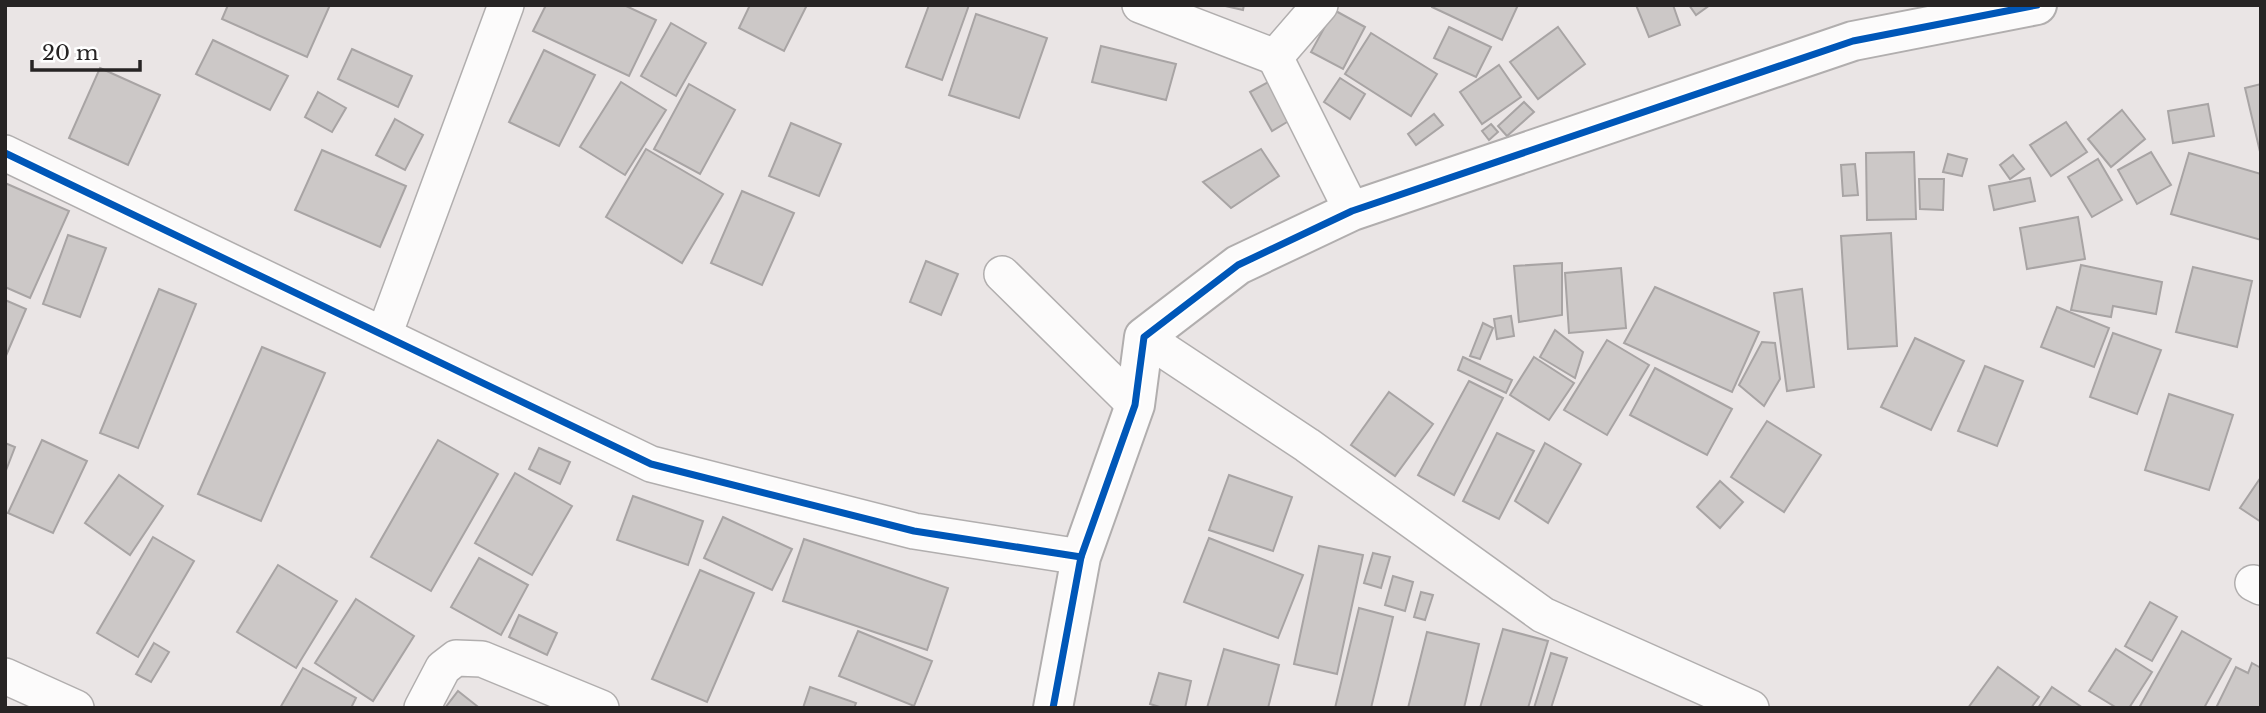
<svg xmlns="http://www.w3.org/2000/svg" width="2266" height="713" viewBox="0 0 2266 713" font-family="'Libre Baskerville',serif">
<rect width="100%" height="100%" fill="#eae5e5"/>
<g fill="#ccc8c7" stroke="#a8a4a4" stroke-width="2">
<path d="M228,5H330L307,57L222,19Z"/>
<path d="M546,5H624L656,20L629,76L533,31Z"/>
<path d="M750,5H807L784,51L739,28Z"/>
<path d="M929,5H969L942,80L906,67Z"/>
<path d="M1221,5H1244L1243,10Z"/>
<path d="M1432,5H1518L1502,40L1432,7Z"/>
<path d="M1636,5H1673L1680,25L1649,37Z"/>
<path d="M1689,5H1710L1696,15Z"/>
<path d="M1334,10L1365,27L1343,69L1311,52Z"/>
<path d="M976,14L1047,38L1019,118L949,95Z"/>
<path d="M671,23L706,43L676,96L641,76Z"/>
<path d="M1449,27L1491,47L1476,77L1434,58Z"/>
<path d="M1558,27L1585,64L1538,99L1510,62Z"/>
<path d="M1371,33L1437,74L1411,116L1345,74Z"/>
<path d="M213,40L288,76L270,110L196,74Z"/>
<path d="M1101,46L1176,64L1166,100L1092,82Z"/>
<path d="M352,49L412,76L398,107L338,79Z"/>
<path d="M544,50L595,75L559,146L509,122Z"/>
<path d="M1499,65L1521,97L1482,124L1460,92Z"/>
<path d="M100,68L160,95L128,165L69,138Z"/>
<path d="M1340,78L1365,94L1350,119L1324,102Z"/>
<path d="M1270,81L1292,119L1272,131L1250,92Z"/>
<path d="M621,82L666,110L625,175L580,147Z"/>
<path d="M689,84L735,110L700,174L654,149Z"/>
<path d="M2261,84V156L2245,88Z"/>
<path d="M318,92L346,108L332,132L305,117Z"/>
<path d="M1524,102L1534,112L1507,136L1498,126Z"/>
<path d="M2208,104L2214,136L2173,143L2168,111Z"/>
<path d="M2122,110L2145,139L2111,167L2088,139Z"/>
<path d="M1434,114L1443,125L1416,145L1408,134Z"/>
<path d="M395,119L423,135L405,170L376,155Z"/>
<path d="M2066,122L2087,152L2051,176L2030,145Z"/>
<path d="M791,123L841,144L819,196L769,176Z"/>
<path d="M1491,124L1498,132L1489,140L1482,131Z"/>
<path d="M646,149L723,194L682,263L606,217Z"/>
<path d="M1261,149L1279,176L1231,208L1203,182Z"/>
<path d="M322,150L406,186L380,247L295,210Z"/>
<path d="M1914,152L1916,219L1867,220L1866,153Z"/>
<path d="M2151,152L2171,185L2137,204L2118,170Z"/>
<path d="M2189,153L2261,174V240L2171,214Z"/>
<path d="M1948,154L1967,159L1962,176L1943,172Z"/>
<path d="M2013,155L2024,169L2010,179L2000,165Z"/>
<path d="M2098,159L2122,200L2092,217L2068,177Z"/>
<path d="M1855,164L1858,195L1843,196L1841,165Z"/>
<path d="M2030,178L2035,201L1994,210L1989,186Z"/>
<path d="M1919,179H1944L1943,210L1920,209Z"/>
<path d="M5,183L69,211L30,298L5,287Z"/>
<path d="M742,191L794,213L762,285L711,263Z"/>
<path d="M2078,217L2085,259L2027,269L2020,228Z"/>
<path d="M1891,233L1897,346L1848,349L1841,236Z"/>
<path d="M68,235L106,248L80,317L43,304Z"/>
<path d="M926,261L958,274L941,315L910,302Z"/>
<path d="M1562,263V315L1519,322L1514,266Z"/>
<path d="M2081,265L2162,282L2156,314L2113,306L2111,317L2071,310Z"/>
<path d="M2193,267L2252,281L2237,347L2176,332Z"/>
<path d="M1621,268L1626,328L1569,333L1565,273Z"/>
<path d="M1655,287L1759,332L1732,392L1624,343Z"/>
<path d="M159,289L196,304L138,448L100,433Z"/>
<path d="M1802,289L1814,387L1787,391L1774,293Z"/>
<path d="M5,300L26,309L5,358Z"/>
<path d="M2057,307L2109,328L2094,367L2041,347Z"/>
<path d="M1511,316L1514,336L1497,339L1494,319Z"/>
<path d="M1483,323L1493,328L1480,359L1470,356Z"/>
<path d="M1555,330L1583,352L1575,378L1540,357Z"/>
<path d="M2113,333L2161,350L2137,414L2090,397Z"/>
<path d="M1915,338L1964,361L1931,430L1881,407Z"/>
<path d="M1607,340L1649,365L1607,435L1564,410Z"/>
<path d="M1762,342L1775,343L1780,379L1764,406L1739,385Z"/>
<path d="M262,347L325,373L261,521L198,494Z"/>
<path d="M1463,357L1512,380L1506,393L1458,370Z"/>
<path d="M1534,357L1574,383L1549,420L1510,395Z"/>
<path d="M1985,366L2023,381L1997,446L1958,431Z"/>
<path d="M1655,368L1732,409L1707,455L1630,415Z"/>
<path d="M1469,381L1503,398L1454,495L1418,475Z"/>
<path d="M1389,392L1433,424L1395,476L1351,445Z"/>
<path d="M2169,394L2233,415L2209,490L2145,470Z"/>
<path d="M1767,421L1821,455L1784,512L1731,477Z"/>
<path d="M1497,433L1534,451L1499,519L1463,501Z"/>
<path d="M42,440L87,461L53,533L8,513Z"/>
<path d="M438,440L498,474L431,591L371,557Z"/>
<path d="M5,443L15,447L5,473Z"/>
<path d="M1545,443L1581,464L1548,523L1515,501Z"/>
<path d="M539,448L570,462L560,484L529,469Z"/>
<path d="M515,473L572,506L532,575L475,543Z"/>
<path d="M119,475L163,506L130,555L85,523Z"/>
<path d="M1229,475L1292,497L1273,551L1209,530Z"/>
<path d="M2261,477V522L2240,508Z"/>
<path d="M1720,481L1743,502L1720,528L1697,507Z"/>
<path d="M633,496L703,521L688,565L617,540Z"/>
<path d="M723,517L792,549L772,590L704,558Z"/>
<path d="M153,537L194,561L138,657L97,633Z"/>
<path d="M1209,538L1303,575L1278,638L1184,602Z"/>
<path d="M804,539L948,588L927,650L783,601Z"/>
<path d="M1319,546L1363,555L1337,674L1294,664Z"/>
<path d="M1373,553L1390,557L1381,588L1364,583Z"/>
<path d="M479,558L528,585L501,635L451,607Z"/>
<path d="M278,565L337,601L296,668L237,632Z"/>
<path d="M700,570L754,593L707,702L652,679Z"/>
<path d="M1393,576L1413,582L1405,611L1385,605Z"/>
<path d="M1421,592L1433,595L1425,620L1414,617Z"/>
<path d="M356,599L414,636L373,701L315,663Z"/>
<path d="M2150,602L2177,617L2152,661L2125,646Z"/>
<path d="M1359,608L1393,617L1371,708H1335Z"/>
<path d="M519,615L557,633L547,655L509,637Z"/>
<path d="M1503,629L1548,641L1528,708H1480Z"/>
<path d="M858,631L932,661L914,706L839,676Z"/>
<path d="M2182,631L2231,659L2204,708H2139Z"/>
<path d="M1427,632L1479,644L1464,708H1408Z"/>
<path d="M154,643L169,652L151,682L136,674Z"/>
<path d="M1224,649L1279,665L1268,708H1207Z"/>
<path d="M2116,649L2152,672L2129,708H2117L2089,691Z"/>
<path d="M1551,653L1567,658L1551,708H1534Z"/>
<path d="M2252,663L2261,668V708H2216L2236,667L2248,673Z"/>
<path d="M1998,667L2039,697L2031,708H1968Z"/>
<path d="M303,668L356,698L351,708H280Z"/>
<path d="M1159,673L1191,681L1185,708H1163L1150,704Z"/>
<path d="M810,687L856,703L854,708H803Z"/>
<path d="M2052,687L2083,708H2038Z"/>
<path d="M458,691L477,706L475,708H445Z"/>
</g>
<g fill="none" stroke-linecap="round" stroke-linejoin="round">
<defs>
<g id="street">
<path d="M1140,5L1275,57"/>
<path d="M1320,5L1275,57L1352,211"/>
<path d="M5,153L651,464L914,531L1081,557"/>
<path d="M1002,274L1135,405"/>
<path d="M384,335L506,5"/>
<path d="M1144,337L1307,445L1543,615L1751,708"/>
<path d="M2253,583L2261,587"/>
<path d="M5,676L76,708"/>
<path d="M422,708L443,668L456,658L482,659L601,708"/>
</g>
<path id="secondary" d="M1053,708L1081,557L1135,405L1144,337L1238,265L1352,211L1853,41L2037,5"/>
</defs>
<use href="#street" stroke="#b1aeae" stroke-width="38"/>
<use href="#secondary" stroke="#b1aeae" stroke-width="42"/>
<use href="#street" stroke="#fcfbfb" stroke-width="35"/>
<use href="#secondary" stroke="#fcfbfb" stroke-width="38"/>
<defs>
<g id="cycleway">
<path d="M5,153L651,464L914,531L1081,557"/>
<path d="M1053,708L1081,557L1135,405L1144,337L1238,265L1352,211L1853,41L2037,5"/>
</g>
</defs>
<use href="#cycleway" stroke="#fff" stroke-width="11"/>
<use href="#cycleway" stroke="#0057b8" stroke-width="7"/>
</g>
<rect width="2266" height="713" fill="none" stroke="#272424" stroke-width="14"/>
<path d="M32 60v10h108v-10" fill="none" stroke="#272424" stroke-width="3.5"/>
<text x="42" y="60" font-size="21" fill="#272424" stroke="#ffffff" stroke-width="5" paint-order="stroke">20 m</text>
</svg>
